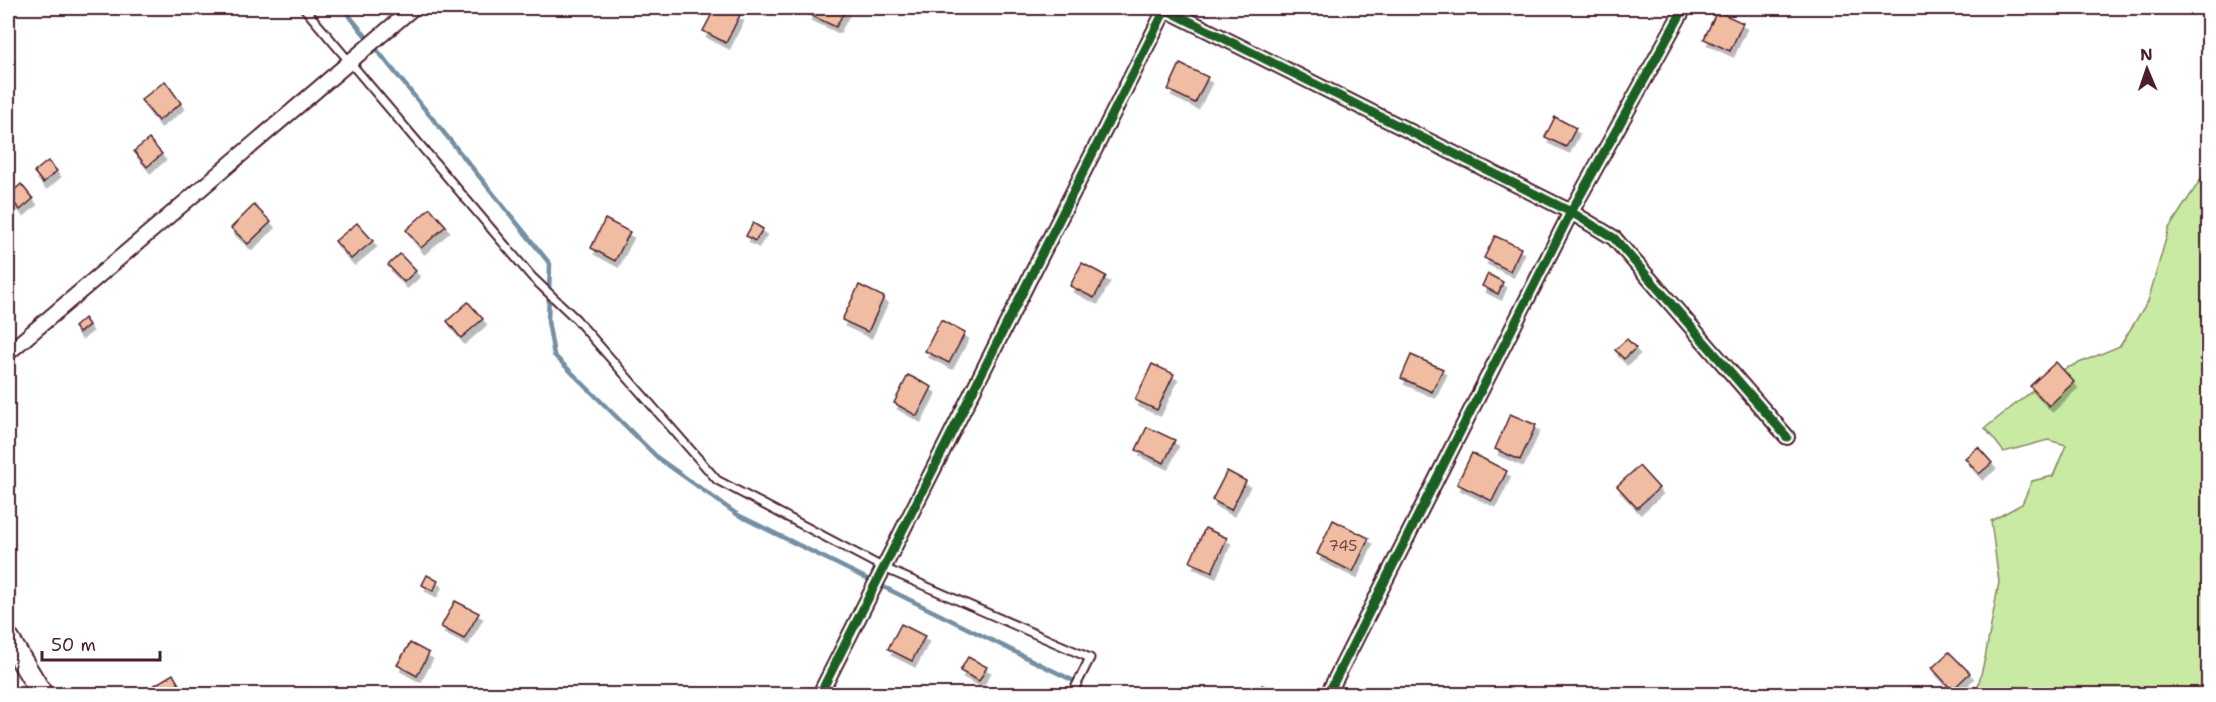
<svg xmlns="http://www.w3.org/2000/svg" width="2216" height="702" viewBox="0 0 2216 702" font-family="'Shantell Sans',sans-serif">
<defs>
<filter id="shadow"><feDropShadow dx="3.5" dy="6" stdDeviation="0" flood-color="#0004"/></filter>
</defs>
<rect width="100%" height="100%" fill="#fff"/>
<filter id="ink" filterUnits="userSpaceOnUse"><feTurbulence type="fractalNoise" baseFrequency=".0167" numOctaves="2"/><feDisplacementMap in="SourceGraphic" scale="12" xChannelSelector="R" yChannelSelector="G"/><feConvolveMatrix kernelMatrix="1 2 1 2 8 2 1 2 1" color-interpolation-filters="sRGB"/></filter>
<g filter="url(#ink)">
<path fill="#c9eaa2" stroke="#8a8466" stroke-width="1.5" d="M2208,168V694H1976L1985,658L1999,582L1991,521L2022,504L2032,481L2053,476L2066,445L2048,440L2004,452L1985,428L2055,373L2120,346L2148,301L2169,228Z"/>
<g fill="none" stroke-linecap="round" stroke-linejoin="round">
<path stroke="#758fa3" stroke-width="4.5" d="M343,8L550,264L548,321L554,355L658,458L738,515L1074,681L1084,694"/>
</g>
<g fill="#f1bda2" stroke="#4a1f2b" stroke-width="1.5" filter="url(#shadow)">
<path d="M715,8H726L740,15L726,43L703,31Z"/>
<path d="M811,8H846L836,27L808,14Z"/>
<path d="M1717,11L1743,23L1730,51L1704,39Z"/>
<path d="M1180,64L1208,77L1195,103L1168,90Z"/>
<path d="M165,81L181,103L158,121L141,100Z"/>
<path d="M1555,117L1576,128L1566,147L1545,137Z"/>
<path d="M149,139L162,154L147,167L134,151Z"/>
<path d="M48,161L57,171L43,183L34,172Z"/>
<path d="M21,184L33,199L20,210L8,196Z"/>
<path d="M254,205L271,222L248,244L231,228Z"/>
<path d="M430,208L446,226L421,248L406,230Z"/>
<path d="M605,219L630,232L615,261L591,248Z"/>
<path d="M357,223L373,241L351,259L335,241Z"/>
<path d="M753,223L763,229L755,241L746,236Z"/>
<path d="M1495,236L1521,248L1510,271L1484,258Z"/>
<path d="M400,254L416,271L404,282L388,265Z"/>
<path d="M1082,263L1106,276L1094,298L1070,286Z"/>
<path d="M1488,274L1503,282L1498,294L1482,286Z"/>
<path d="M859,285L884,297L868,332L842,320Z"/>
<path d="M468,302L483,319L461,338L447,321Z"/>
<path d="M84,318L89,325L79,333L74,327Z"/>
<path d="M941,320L965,333L949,363L925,351Z"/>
<path d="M1627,339L1636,348L1624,359L1615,350Z"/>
<path d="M1411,355L1443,369L1432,392L1401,378Z"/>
<path d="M2056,362L2074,382L2049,406L2030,386Z"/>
<path d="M1152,364L1174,374L1157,410L1135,400Z"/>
<path d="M908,375L932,387L917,416L894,403Z"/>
<path d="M1510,414L1536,425L1520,460L1495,449Z"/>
<path d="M1147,427L1175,440L1164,463L1136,450Z"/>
<path d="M1978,447L1992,463L1979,474L1965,458Z"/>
<path d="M1472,453L1507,471L1492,501L1457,484Z"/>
<path d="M1639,466L1659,488L1637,508L1617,486Z"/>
<path d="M1227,471L1246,481L1231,510L1212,500Z"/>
<path d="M1333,520L1369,538L1353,572L1317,554Z"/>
<path d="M1205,528L1227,538L1212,572L1190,562Z"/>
<path d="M427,575L438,581L433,591L422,585Z"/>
<path d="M455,601L479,613L464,639L441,627Z"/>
<path d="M901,624L925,636L912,661L888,649Z"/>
<path d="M410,643L429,653L417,676L397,665Z"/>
<path d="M1949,652L1970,673L1952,690L1932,668Z"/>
<path d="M968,657L987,667L979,681L960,671Z"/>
<path d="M173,674L184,694H158L153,686Z"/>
<path d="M1262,685L1283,694H1258Z"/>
</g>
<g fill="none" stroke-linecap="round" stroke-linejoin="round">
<defs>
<path id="lane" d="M304,8L532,277L576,319L717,480L884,568L1090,658L1072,694"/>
<g id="street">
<path d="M1163,8L1571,212L1614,238L1787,437"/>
<path d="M8,353L413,8"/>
<path d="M820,694L1166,8"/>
<path d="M1328,694L1571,212L1684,8"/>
</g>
<path id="secondary" d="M8,638L42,694"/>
</defs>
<use href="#lane" stroke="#4a1f2b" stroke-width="11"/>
<use href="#street" stroke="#4a1f2b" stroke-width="18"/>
<use href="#secondary" stroke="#4a1f2b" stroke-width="24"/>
<use href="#lane" stroke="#fff" stroke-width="7"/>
<use href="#street" stroke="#fff" stroke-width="14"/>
<use href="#secondary" stroke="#fff" stroke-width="20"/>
<defs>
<g id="cycleway">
<path d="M1163,8L1571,212L1614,238L1787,437"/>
<path d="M820,694L1166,8"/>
<path d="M1328,694L1571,212L1684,8"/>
</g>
</defs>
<use href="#cycleway" stroke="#fff" stroke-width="13"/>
<use href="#cycleway" stroke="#1b5e20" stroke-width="9"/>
</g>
</g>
<g text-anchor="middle" stroke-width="6" stroke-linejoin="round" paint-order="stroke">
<g font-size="15" fill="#744649">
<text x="1343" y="551">745</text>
</g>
</g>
<rect width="2216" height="702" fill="none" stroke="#fff" stroke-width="30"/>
<rect x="15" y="15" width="2186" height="672" fill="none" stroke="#4a1f2b" stroke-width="2" filter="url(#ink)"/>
<g transform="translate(2147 69) rotate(358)" stroke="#ffffff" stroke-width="4.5" paint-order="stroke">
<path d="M0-4.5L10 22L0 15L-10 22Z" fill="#4a1f2b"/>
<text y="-9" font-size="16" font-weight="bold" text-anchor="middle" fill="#4a1f2b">N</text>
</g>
<path d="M42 651v9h118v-9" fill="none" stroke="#4a1f2b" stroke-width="3"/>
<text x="51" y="651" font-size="18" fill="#4a1f2b" stroke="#ffffff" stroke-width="4.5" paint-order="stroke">50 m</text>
</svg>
